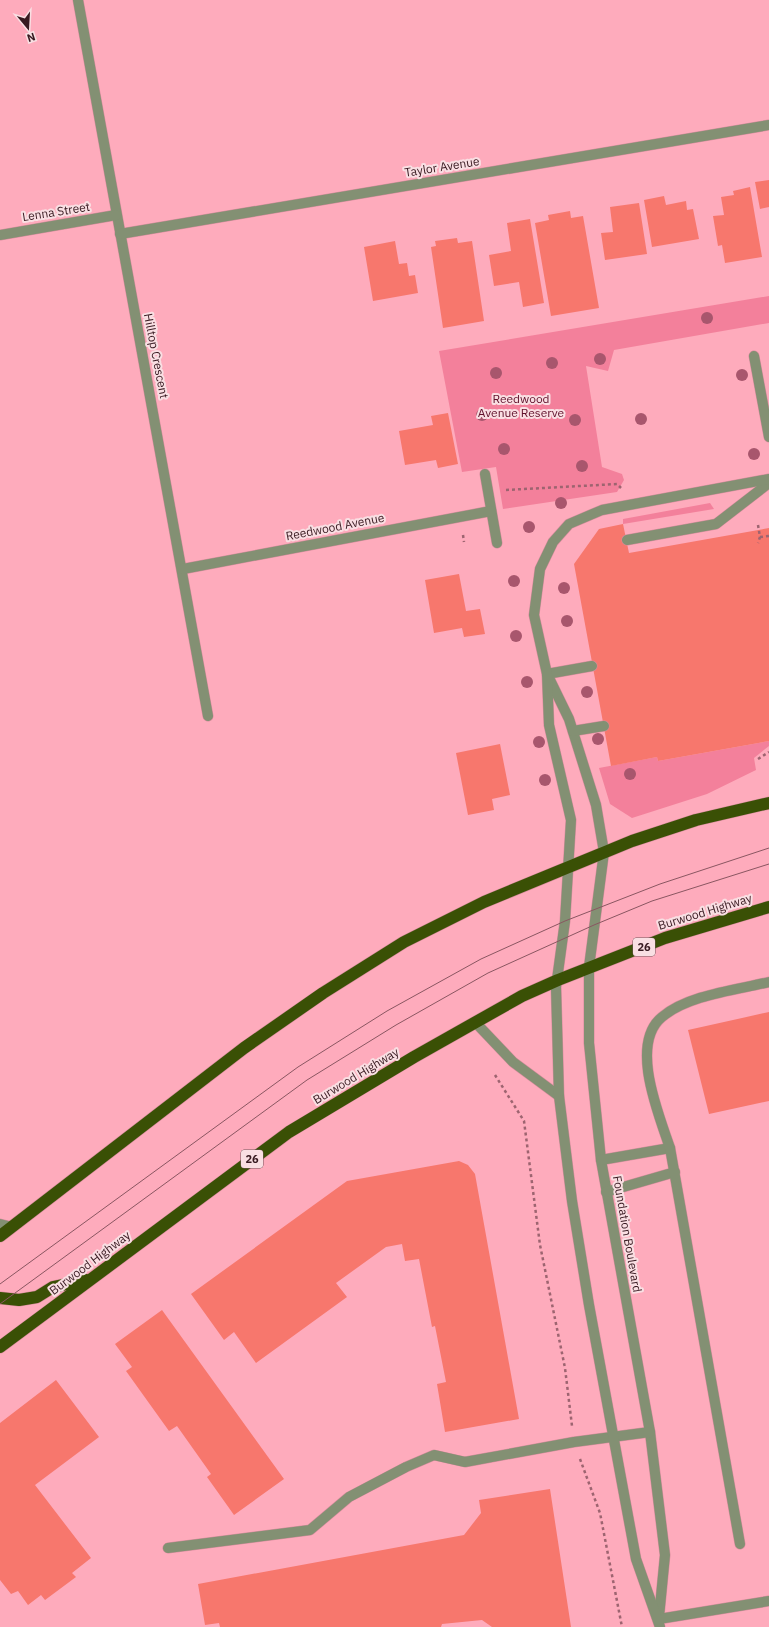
<svg xmlns="http://www.w3.org/2000/svg" width="769" height="1627" viewBox="0 0 769 1627" font-family="'IBM Plex Sans',sans-serif">
<rect width="100%" height="100%" fill="#feabbc"/>
<g fill="#f3809b">
<path d="M769,296V323L614,350L608,371L586,366L602,467L622,474L624,480L617,492L503,509L496,467L462,472L439,351Z"/>
<path d="M710,503L714,509L623,524V519Z"/>
<path d="M769,741V746L754,758L756,770L707,794L632,818L610,804L599,768L657,757L658,761Z"/>
</g>
<g fill="#f7776d">
<path d="M769,180V207L760,209L755,182Z"/>
<path d="M750,187L762,257L725,263L722,245L718,246L713,216L724,215L721,197L734,195L733,191Z"/>
<path d="M664,196L666,205L686,201L687,210L693,209L699,239L652,247L644,200Z"/>
<path d="M639,203L647,254L605,260L601,233L613,232L610,207Z"/>
<path d="M570,211L571,218L583,216L599,308L551,316L535,223L549,220L548,215Z"/>
<path d="M530,219L544,303L523,307L519,282L494,286L489,255L511,251L507,223Z"/>
<path d="M457,238L458,243L472,241L484,321L443,328L431,247L436,246L435,241Z"/>
<path d="M395,241L399,264L407,263L409,276L415,275L418,293L373,301L364,247Z"/>
<path d="M448,413L458,464L438,468L436,460L405,465L399,431L433,425L431,416Z"/>
<path d="M623,524L629,553L769,528V741L658,761L657,757L611,766L574,564L599,529Z"/>
<path d="M459,574L466,611L480,609L485,634L464,637L462,628L434,633L425,580Z"/>
<path d="M500,744L510,795L492,799L494,810L468,815L456,753Z"/>
<path d="M769,1012V1101L709,1114L688,1030Z"/>
<path d="M459,1161L468,1165L475,1174L519,1419L445,1432L437,1384L446,1382L435,1326L432,1327L419,1259L405,1261L402,1244L386,1247L336,1283L347,1297L256,1363L234,1332L224,1340L191,1294L347,1181Z"/>
<path d="M162,1310L284,1479L234,1515L207,1477L211,1474L177,1426L169,1431L126,1371L132,1367L115,1344Z"/>
<path d="M56,1380L99,1437L35,1485L91,1558L72,1573L76,1577L45,1600L41,1595L28,1605L18,1591L11,1594L0,1580V1423Z"/>
<path d="M550,1489L571,1627H492L482,1620L442,1624L441,1627H220L219,1623L205,1625L198,1584L464,1535L481,1513L479,1500Z"/>
</g>
<g fill="none" stroke-linecap="round" stroke-linejoin="round">
<defs>
<g id="minor">
<path d="M78,0L208,716"/>
<path d="M120,234L769,125"/>
<path d="M0,235L116,215"/>
<path d="M754,356L769,437"/>
<path d="M485,474L497,543"/>
<path d="M627,540L716,524L769,483"/>
<path d="M183,569L491,511"/>
<path d="M547,674L592,666"/>
<path d="M549,678L569,719L596,805L604,852L589,967V1043L601,1160L650,1432L665,1555L659,1617"/>
<path d="M573,731L604,726"/>
<path d="M475,1022L513,1062L559,1096"/>
<path d="M601,1160L670,1148"/>
<path d="M606,1192L675,1172"/>
<path d="M0,1224L12,1227"/>
<path d="M740,1544L670,1148C659,1115 629,1044 662,1017C688,995 736,990 769,982"/>
<path d="M168,1548L310,1530L349,1497L406,1467L434,1455L465,1462L574,1442L650,1432"/>
<path d="M659,1619L769,1601"/>
<path d="M660,1627L636,1559L589,1305L572,1201L559,1096L556,987L565,921L571,820L549,725L547,674L534,615L540,569L553,542L569,524L602,510L769,479"/>
</g>
<g id="highway">
<path d="M0,1236L244,1048L323,993L404,942L484,902L632,841L696,820L769,803"/>
<path d="M0,1298L19,1300L37,1297L53,1287L86,1280"/>
<path d="M0,1347L289,1132L414,1057L522,996L558,980L665,938L769,907"/>
</g>
</defs>
<use href="#minor" stroke="#d68e9d" stroke-width="11"/>
<use href="#highway" stroke="#d68e9d" stroke-width="13"/>
<g stroke="#9d6470" stroke-width="2.5" stroke-dasharray="3 3" stroke-linecap="butt">
<path d="M506,490L617,484L621,488"/>
<path d="M758,525L760,537L758,543"/>
<path d="M463,535L464,542"/>
<path d="M760,537L769,536"/>
<path d="M758,759L769,752"/>
<path d="M495,1075L524,1121L540,1245L565,1368L572,1426"/>
<path d="M580,1459L600,1513L622,1627"/>
</g>
<use href="#minor" stroke="#839073" stroke-width="10"/>
<use href="#highway" stroke="#3a5005" stroke-width="12"/>
<g stroke="#8a5661" stroke-width="1">
<path d="M0,1284L298,1067L387,1011L481,959L565,921L660,884L769,848"/>
<path d="M0,1304L307,1080L396,1025L488,973L594,925L652,901L769,864"/>
</g>
</g>
<g fill="#a8566d">
<circle cx="707" cy="318" r="6"/>
<circle cx="600" cy="359" r="6"/>
<circle cx="552" cy="363" r="6"/>
<circle cx="496" cy="373" r="6"/>
<circle cx="742" cy="375" r="6"/>
<circle cx="482" cy="415" r="6"/>
<circle cx="641" cy="419" r="6"/>
<circle cx="575" cy="420" r="6"/>
<circle cx="504" cy="449" r="6"/>
<circle cx="754" cy="454" r="6"/>
<circle cx="582" cy="466" r="6"/>
<circle cx="561" cy="503" r="6"/>
<circle cx="529" cy="527" r="6"/>
<circle cx="514" cy="581" r="6"/>
<circle cx="564" cy="588" r="6"/>
<circle cx="567" cy="621" r="6"/>
<circle cx="516" cy="636" r="6"/>
<circle cx="527" cy="682" r="6"/>
<circle cx="587" cy="692" r="6"/>
<circle cx="598" cy="739" r="6"/>
<circle cx="539" cy="742" r="6"/>
<circle cx="630" cy="774" r="6"/>
<circle cx="545" cy="780" r="6"/>
</g>
<g text-anchor="middle" stroke-width="4" stroke-linejoin="round" paint-order="stroke">
<g fill="#f9dfe3" stroke="#72555b" stroke-width="1">
<rect x="633" y="938" width="22" height="18" rx="3"/>
<rect x="241" y="1150" width="22" height="18" rx="3"/>
</g>
<g font-size="11" font-weight="bold" fill="#381a21">
<text x="644" y="951">26</text>
<text x="252" y="1163">26</text>
</g>
<g font-size="12" fill="#381a21" stroke="#f9dfe3">
<text transform="translate(442 167) rotate(-9)" y="4">Taylor Avenue</text>
<text transform="translate(56 212) rotate(-9)" y="4">Lenna Street</text>
<text transform="translate(156 356) rotate(79)" y="4">Hilltop Crescent</text>
<text transform="translate(335 527) rotate(-11)" y="4">Reedwood Avenue</text>
<text transform="translate(705 912) rotate(-17)" y="4">Burwood Highway</text>
<text transform="translate(356 1076) rotate(-31)" y="4">Burwood Highway</text>
<text transform="translate(627 1234) rotate(80)" y="4">Foundation Boulevard</text>
<text transform="translate(90 1263) rotate(-37)" y="4">Burwood Highway</text>
</g>
<g font-size="12" fill="#61112c" stroke="#f9dfe3">
<text x="521" y="403">Reedwood<tspan x="521" dy="14">Avenue Reserve</tspan></text>
</g>
</g>
<g transform="translate(28 28) rotate(162)" stroke="#f9dfe3" stroke-width="3" paint-order="stroke">
<path d="M0-3L7 15L0 10L-7 15Z" fill="#381a21"/>
<text y="-6" font-size="11" font-weight="bold" text-anchor="middle" fill="#381a21">N</text>
</g>
</svg>
